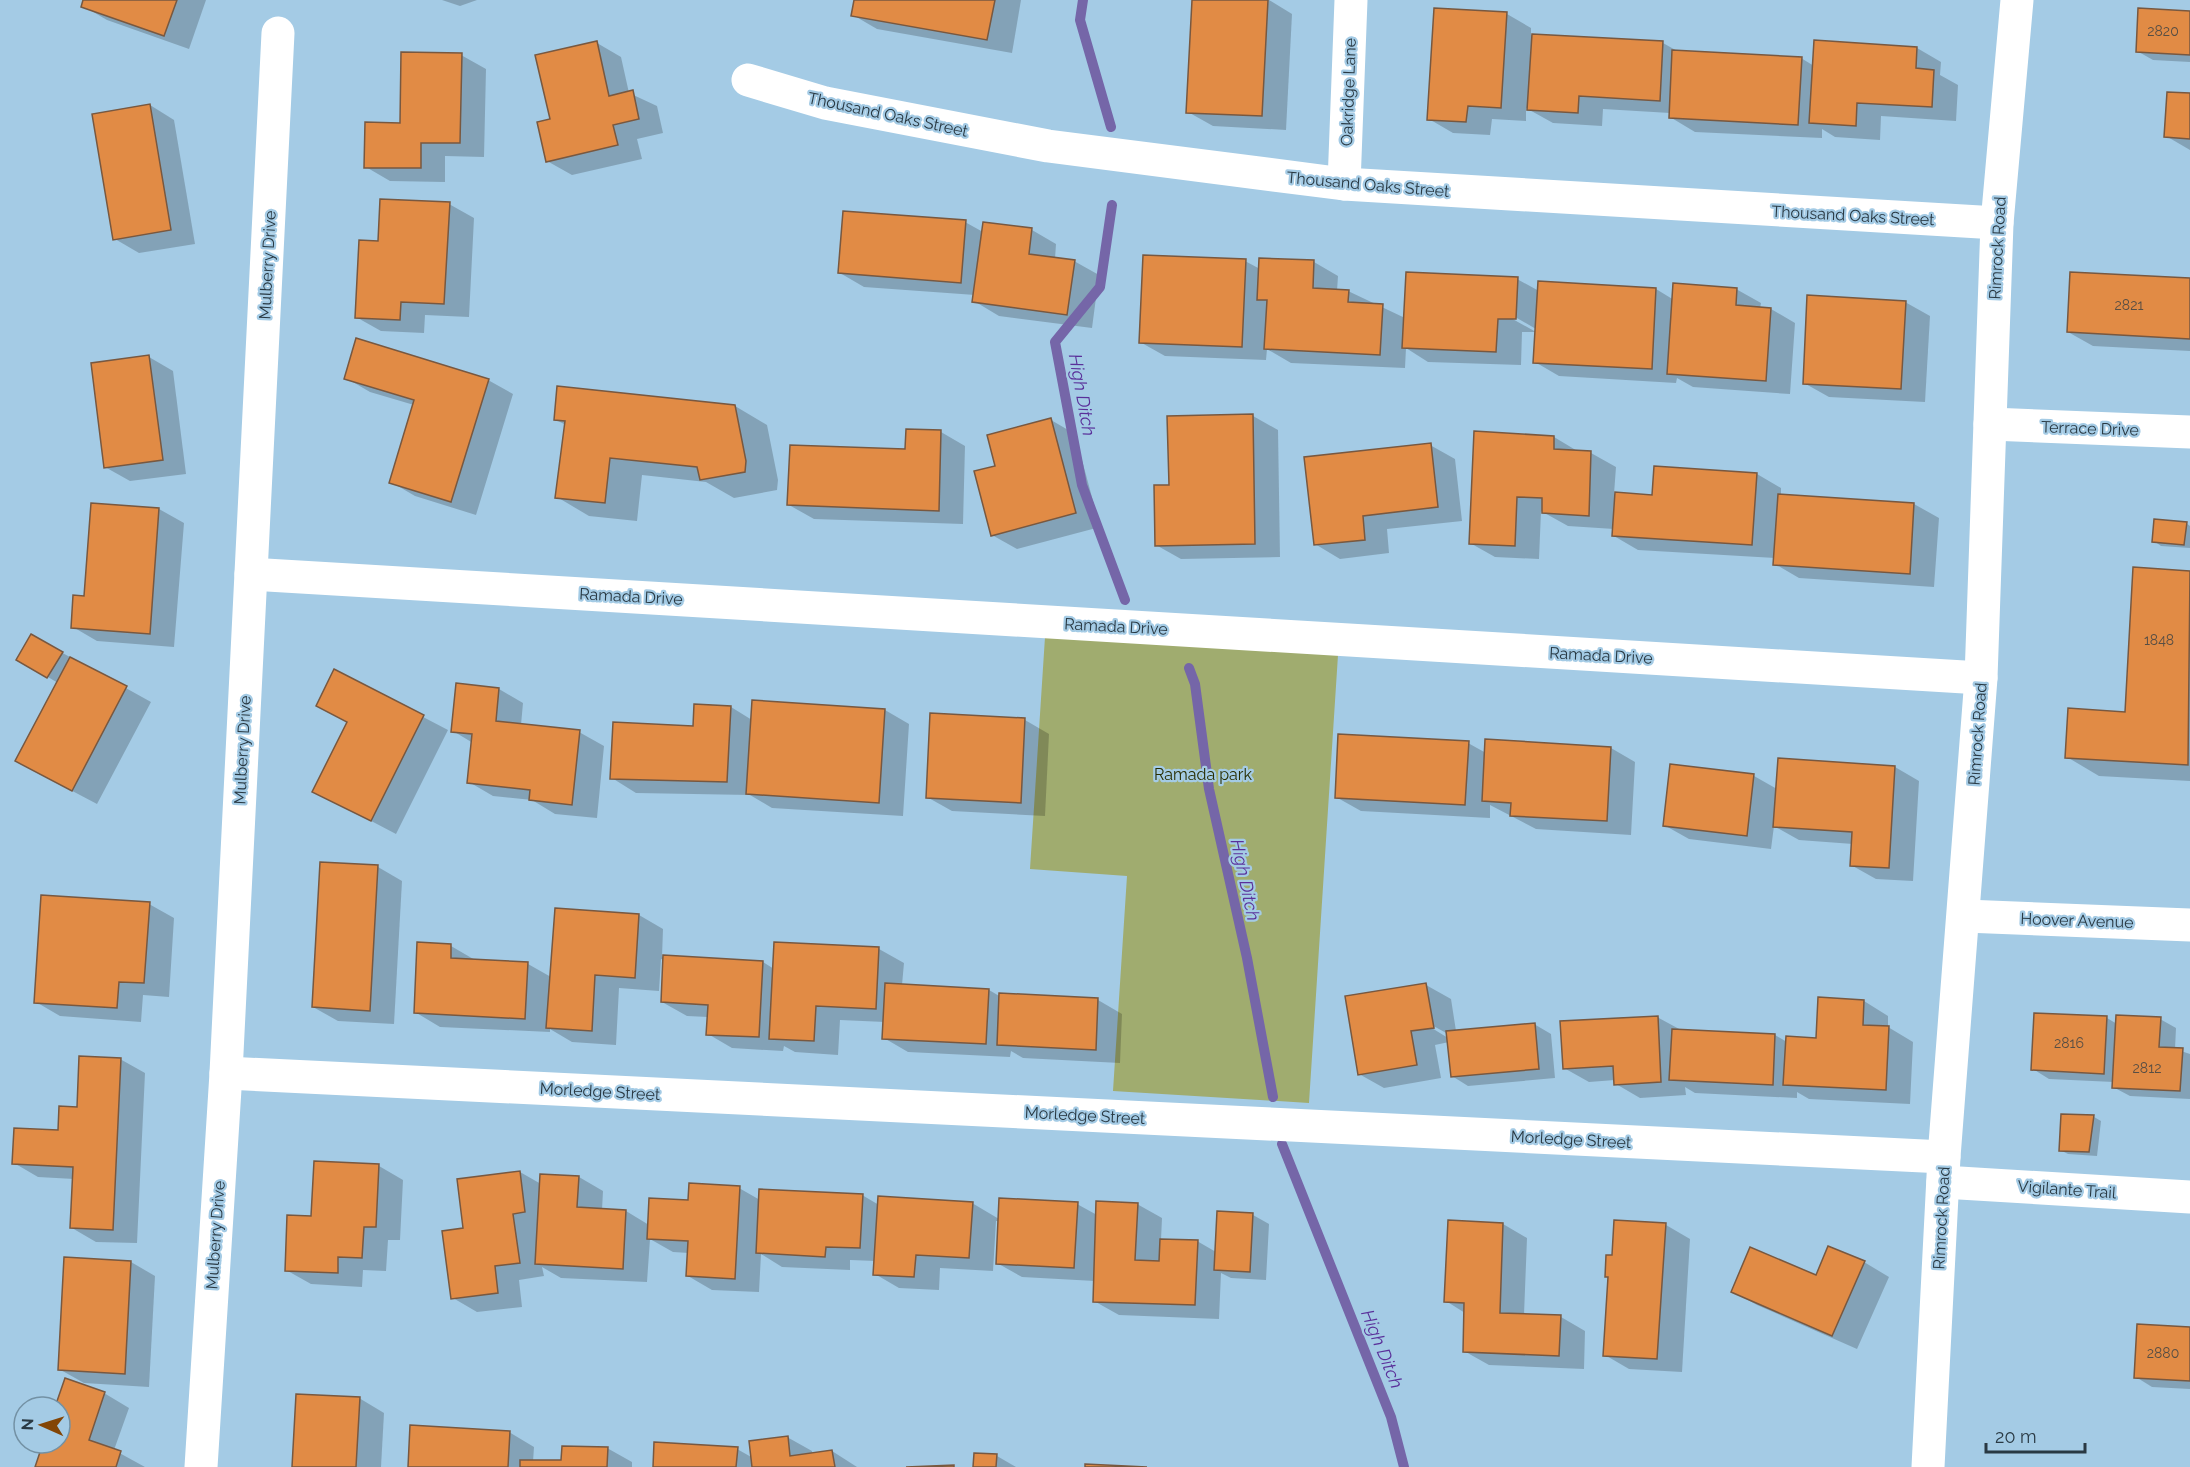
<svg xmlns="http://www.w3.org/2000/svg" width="2190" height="1467" viewBox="0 0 2190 1467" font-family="Raleway,sans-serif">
<rect width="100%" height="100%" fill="#a4cbe5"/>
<path fill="#a0ac6f" d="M1045,637L1338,655L1309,1103L1113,1091L1127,876L1030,869Z"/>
<g fill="#0003" fill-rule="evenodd">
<path d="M85,0H206L189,49L107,20L83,6Z"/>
<path d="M442,0H477L460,6Z"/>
<path d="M855,0H1021L1012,53L877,29L853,15Z"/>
<path d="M1194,0H1269L1292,14L1286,130L1213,126L1188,112Z"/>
<path d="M2190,12V62L2153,60L2137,51Z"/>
<path d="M1507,14L1531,28V35L1663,43L1679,52L1801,58L1814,66L1917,48L1941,62L1940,75L1958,85L1956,121L1881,116L1880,140L1835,137L1822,129V138L1695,132L1670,117V113L1603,109L1602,126L1553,123L1526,108V121L1492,119L1490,135L1453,133L1429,119Z"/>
<path d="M597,43L621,57L629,93L657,106L663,133L637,139L642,159L572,175L547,161L552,120Z"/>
<path d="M461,55L486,69L484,157L445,156V182L390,181L366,167Z"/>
<path d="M2190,95V150L2166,136Z"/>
<path d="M150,105L174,120L195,244L139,253L115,239Z"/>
<path d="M449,204L474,218L469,317L425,315L424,333L381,331L356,317L379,242Z"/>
<path d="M965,222L983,232L984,224L1032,230L1056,244L1055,259L1074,261L1099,275L1092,328L999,316L974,301L975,295L864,287L840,273Z"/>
<path d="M1245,261L1260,269L1314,262L1338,276L1337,291H1348L1405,318L1517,279L1539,291V283L1656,289L1674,300L1736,289L1761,303L1760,309H1771L1795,323L1790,394L1693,387L1677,378L1676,383L1559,376L1535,362L1536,329L1510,314L1509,317L1536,332H1522L1521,365L1428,362L1406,348L1405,368L1291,363L1267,349L1266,360L1165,356L1140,342Z"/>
<path d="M2190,279V351L2093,346L2068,332Z"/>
<path d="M1905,302L1930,316L1925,402L1829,397L1804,383Z"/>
<path d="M149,357L173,371L186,474L130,481L105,467Z"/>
<path d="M346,378L488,380L513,394L476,515L415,496L391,482L414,405L370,392Z"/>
<path d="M735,406L767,425L778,480L777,490L734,498L706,482L642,475L637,521L589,516L557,497L566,425L556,420Z"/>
<path d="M1253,416L1278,430L1280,557L1181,559L1156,545L1170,487Z"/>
<path d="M1051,420L1075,434L1100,527L1017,549L992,535L997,467Z"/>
<path d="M941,432L965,446L963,524L814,519L789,505L906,451Z"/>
<path d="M1554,437L1579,452L1591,453L1616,467L1614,494L1653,496L1757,474L1781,488V496L1914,504L1939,518L1934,587L1799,578L1775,564V558L1638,550L1614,536V529L1568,526L1541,511L1539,559L1495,557L1470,543Z"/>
<path d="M1430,445L1455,459L1462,521L1387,529L1389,553L1340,559L1315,544Z"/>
<path d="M93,504L159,509L184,523L174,647L97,641L73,627L86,598Z"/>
<path d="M2186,523L2190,526V548L2161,546L2154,541Z"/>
<path d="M2134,569L2190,572V781L2099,776L2067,757L2126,713Z"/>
<path d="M32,636L151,702L97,804L42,775L58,683L18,659Z"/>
<path d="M335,671L448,730L396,834L314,791L349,723Z"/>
<path d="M499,689L523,703L521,725L579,732L604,746L597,818L555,814L532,800L493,796L469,782L473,743L453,731Z"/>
<path d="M753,702L885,710L909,724L903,816L772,808L750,795L636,793L612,778L694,728L695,705L731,707L752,720Z"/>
<path d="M1025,720L1049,734L1045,816L952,811L927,797Z"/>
<path d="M1468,743L1486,753L1611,748L1635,762L1631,835L1536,829L1490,805V818L1361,811L1336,797Z"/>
<path d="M1672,765L1754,776L1777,789L1895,767L1919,781L1913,881L1876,879L1851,865L1853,844L1799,840L1774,826L1771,849L1689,839L1664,825Z"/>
<path d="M378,867L402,881L394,1024L338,1021L313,1007Z"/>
<path d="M149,904L174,918L169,997L143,995L141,1022L60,1016L36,1002Z"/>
<path d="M556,909L639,915L663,929L662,957L763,962L774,969L775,944L879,949L904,963L902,985L989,990L1001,997L1098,1000L1122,1014L1120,1063L1023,1058L1011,1051L1010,1057L908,1052L884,1038L885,1022L840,1020L838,1055L795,1052L784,1046L783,1051L732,1048L708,1034V1017L687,1016L662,1002L664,960L661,959L659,991L619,988L616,1045L572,1042L550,1029V1032L440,1027L415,1012L451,946L475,960L528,964L551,977Z"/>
<path d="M1426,985L1451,999L1456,1031L1534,1024L1551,1034L1555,1078L1468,1086L1452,1076L1449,1042L1435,1045L1441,1078L1384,1088L1359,1074ZM1428,1023L1448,1034V1038L1427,1025Z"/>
<path d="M1864,1001L1888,1016V1027L1913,1042L1910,1104L1809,1099L1797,1092V1098L1695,1093L1685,1087L1686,1095L1640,1098L1616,1084L1615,1080L1589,1082L1564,1068L1657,1017L1681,1030L1775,1035L1787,1042L1818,1039Z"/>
<path d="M2036,1014L2107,1018L2117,1024L2160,1019L2176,1028L2175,1049L2190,1054V1099L2130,1096L2113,1087L2114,1082L2049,1079L2033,1069Z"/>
<path d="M120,1059L145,1073L137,1243L96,1242L72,1228L74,1179L38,1177L14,1163L60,1132Z"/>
<path d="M2094,1117L2101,1121L2097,1156L2068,1154L2060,1150Z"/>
<path d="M379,1166L403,1180L400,1240H388L386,1271L363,1270L362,1287L311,1284L286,1270L312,1218Z"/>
<path d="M520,1172L541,1184L579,1177L603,1191L602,1210L626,1211L649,1225L689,1202L739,1188L760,1200L862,1195L879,1205L972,1203L999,1219L1077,1204L1097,1215L1137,1204L1162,1218L1161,1240L1197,1241L1216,1252L1253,1215L1269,1224L1266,1280L1231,1278L1221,1273L1219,1319L1119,1315L1094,1301L1095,1281L1022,1277L997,1263L999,1221H996L993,1271L940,1268L939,1290L899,1288L875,1274L876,1261L850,1260V1270L782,1267L761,1254L759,1292L712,1290L688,1276L689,1253L673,1252L650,1239L647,1282L561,1278L542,1267L544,1276L519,1280L522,1307L477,1312L453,1298L465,1230Z"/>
<path d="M1503,1224L1527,1238L1524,1315L1561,1317L1585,1331L1584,1369L1489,1365L1464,1351L1465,1313L1446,1301Z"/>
<path d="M1666,1225L1690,1239L1682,1372L1629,1369L1605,1355L1613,1257Z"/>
<path d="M131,1262L155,1276L149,1387L84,1383L59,1369Z"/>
<path d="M1864,1262L1889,1277L1857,1349L1757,1305L1732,1291L1817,1277Z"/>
<path d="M2190,1329V1389L2152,1387L2136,1377Z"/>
<path d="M104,1393L129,1408L114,1450L145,1467H36L44,1443H60V1407H57Z"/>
<path d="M359,1398L384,1413L381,1467H293Z"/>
<path d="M509,1432L534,1447L533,1462H563L607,1448L632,1462V1467H410Z"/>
<path d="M787,1437L812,1451V1454L832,1451L857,1467H654L737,1449L753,1458Z"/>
<path d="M997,1456L1016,1467H974Z"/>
</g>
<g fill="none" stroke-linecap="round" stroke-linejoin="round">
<g stroke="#7566a8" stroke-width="10">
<path d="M1083,0L1080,20L1111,127"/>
<path d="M1112,205L1100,287L1055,342L1082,485L1125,600"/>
<path d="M1189,668L1195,684L1209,789L1247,958L1273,1097"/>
<path d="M1282,1144L1391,1417L1404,1467"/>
</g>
</g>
<g fill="#e18b45" stroke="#785840" stroke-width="1.5">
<path d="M83,0H177L164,36L81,7Z"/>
<path d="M854,0H995L987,40L851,16Z"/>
<path d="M1192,0H1268L1262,116L1186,113Z"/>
<path d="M1434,8L1507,12L1501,108L1468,106L1466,122L1427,120Z"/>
<path d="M2138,8L2190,11V55L2136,52Z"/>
<path d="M1532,34L1663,41L1660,101L1579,96L1578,113L1527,110Z"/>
<path d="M1814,40L1917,47L1916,68L1934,70L1932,107L1857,103L1856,126L1809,123Z"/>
<path d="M597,41L609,96L633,90L639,119L613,125L618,145L546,162L537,122L550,119L535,55Z"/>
<path d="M1672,50L1802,57L1798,125L1669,118Z"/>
<path d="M401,52L462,53L460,143H421V168H364L365,122L400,123Z"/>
<path d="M2167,92L2190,93V139L2164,137Z"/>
<path d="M150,104L171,230L113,240L92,114Z"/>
<path d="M380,199L450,202L444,304L401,302L400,320L355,318L359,240L378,241Z"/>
<path d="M843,211L966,220L961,283L838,273Z"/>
<path d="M983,222L1032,228L1029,254L1075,260L1067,315L972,302Z"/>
<path d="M1143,255L1246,259L1242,347L1139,343Z"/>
<path d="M1259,258L1314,260L1313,288L1349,290L1348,302L1383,304L1380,355L1264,349L1267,300H1257Z"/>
<path d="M1406,272L1518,277L1516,319H1498L1496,352L1402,348Z"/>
<path d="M2070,272L2190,278V339L2067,332Z"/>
<path d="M1538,281L1656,288L1652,369L1533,363Z"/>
<path d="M1673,283L1737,288L1736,305L1771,308L1766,381L1667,374Z"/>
<path d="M1807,295L1906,301L1901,389L1803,384Z"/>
<path d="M356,338L489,379L451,502L389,483L414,400L344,379Z"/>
<path d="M149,355L163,460L104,468L91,363Z"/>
<path d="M557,386L735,405L746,461L745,472L700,480L697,467L610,458L605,503L555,498L565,421L554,420Z"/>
<path d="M1253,414L1255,544L1155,546L1154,485H1169L1167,416Z"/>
<path d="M1051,418L1076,513L991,536L974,471L995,466L987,435Z"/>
<path d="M906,429L941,430L939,511L787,505L790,445L905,449Z"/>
<path d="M1474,431L1554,436V449L1591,451L1589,516L1542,513V498L1517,497L1515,546L1469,544Z"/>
<path d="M1431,443L1438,507L1363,516L1365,540L1314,545L1304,457Z"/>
<path d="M1654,466L1757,473L1752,545L1612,536L1615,492L1652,495Z"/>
<path d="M1778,494L1914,503L1910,574L1773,565Z"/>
<path d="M91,503L159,508L150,634L71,628L73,595L84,596Z"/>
<path d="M2154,519L2187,522L2184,545L2152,542Z"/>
<path d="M2133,567L2190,571L2188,765L2065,758L2068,708L2125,712Z"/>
<path d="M31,634L63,652L47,678L16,660Z"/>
<path d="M70,657L127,686L72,791L15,761Z"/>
<path d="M334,669L424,715L371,821L312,792L347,722L316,706Z"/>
<path d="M456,683L499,688L496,721L580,730L572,805L529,800L530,790L467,783L472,734L451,732Z"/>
<path d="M752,700L885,709L879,803L746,794Z"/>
<path d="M694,704L731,706L727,782L610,779L613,722L693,726Z"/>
<path d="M930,713L1025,718L1021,803L926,798Z"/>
<path d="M1338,734L1469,741L1465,805L1335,798Z"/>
<path d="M1485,739L1611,747L1607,821L1510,816L1511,803L1482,801Z"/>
<path d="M1778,758L1895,766L1889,868L1850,866L1852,832L1773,827Z"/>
<path d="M1670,764L1754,774L1747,836L1663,826Z"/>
<path d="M320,862L378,865L370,1011L312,1007Z"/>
<path d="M41,895L150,902L144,983L119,982L117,1008L34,1003Z"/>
<path d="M555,908L639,914L635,978L595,975L592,1031L546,1028Z"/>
<path d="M417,942L451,944V958L528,962L525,1019L414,1013Z"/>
<path d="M774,942L879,947L876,1009L816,1006L814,1041L769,1039Z"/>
<path d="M663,955L763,961L759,1037L706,1035L708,1005L661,1002Z"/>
<path d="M885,983L989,989L986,1044L882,1039Z"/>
<path d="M1426,983L1434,1028L1411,1031L1417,1065L1358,1075L1345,996Z"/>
<path d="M999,993L1098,998L1096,1050L997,1045Z"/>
<path d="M1818,997L1864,1000L1863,1025L1889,1026L1886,1090L1783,1085L1786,1036L1816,1038Z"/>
<path d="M2034,1013L2107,1016L2104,1074L2031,1070Z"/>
<path d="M2116,1015L2161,1017L2159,1047L2183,1048L2180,1091L2112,1088Z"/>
<path d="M1658,1016L1661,1082L1614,1085L1613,1066L1563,1069L1560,1021Z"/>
<path d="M1535,1023L1539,1069L1451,1077L1446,1031Z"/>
<path d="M1672,1029L1775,1034L1773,1085L1669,1080Z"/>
<path d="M79,1056L121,1058L113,1230L70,1228L73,1167L12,1164L14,1128L58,1130L59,1106L77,1107Z"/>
<path d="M2061,1114L2094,1115L2089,1152L2059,1151Z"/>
<path d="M314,1161L379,1164L376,1227H364L362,1258L338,1257V1273L285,1271L287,1215L311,1216Z"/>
<path d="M520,1171L525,1212L513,1214L520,1263L495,1266L498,1293L451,1299L442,1231L463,1228L457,1179Z"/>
<path d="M540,1174L579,1176L577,1207L626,1210L623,1269L535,1264Z"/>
<path d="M689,1183L740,1186L735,1279L686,1276L688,1241L647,1239L649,1198L688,1200Z"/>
<path d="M759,1189L863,1194L860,1248L826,1247L825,1257L756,1253Z"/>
<path d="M878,1196L973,1202L969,1258L916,1255L914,1277L873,1275Z"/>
<path d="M999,1198L1078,1202L1074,1268L996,1264Z"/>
<path d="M1096,1201L1138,1203L1135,1260L1159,1261L1160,1239L1198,1240L1195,1305L1093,1302Z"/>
<path d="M1217,1211L1253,1213L1250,1272L1214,1270Z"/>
<path d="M1448,1220L1503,1223L1500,1313L1561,1315L1559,1356L1463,1352L1464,1303L1444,1302Z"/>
<path d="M1614,1220L1666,1223L1657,1359L1603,1356L1608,1277H1605L1606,1255H1612Z"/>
<path d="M1828,1246L1865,1261L1832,1336L1731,1292L1750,1247L1816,1275Z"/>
<path d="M64,1257L131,1261L125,1374L58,1370Z"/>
<path d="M2137,1324L2190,1327V1381L2134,1378Z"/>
<path d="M65,1378L105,1392L89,1440L121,1451L116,1467H35L43,1443H60V1407H55Z"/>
<path d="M296,1394L360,1397L356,1467H292Z"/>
<path d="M410,1425L510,1431L508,1467H408Z"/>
<path d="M788,1436L790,1456L832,1450L835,1467H752L749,1441Z"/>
<path d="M654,1442L738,1447L736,1467H653Z"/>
<path d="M562,1446L608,1447L607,1467H520V1460H561Z"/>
<path d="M974,1453L997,1454L996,1467H973Z"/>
<path d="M1085,1464L1147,1467H1085Z"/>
<path d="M954,1465V1467H906Z"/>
</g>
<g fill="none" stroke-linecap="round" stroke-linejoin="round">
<g stroke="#fff" stroke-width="33">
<path d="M748,80L825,103L1048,146L1344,184L1997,223"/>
<path d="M1344,184L1351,0"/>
<path d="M1990,424L2190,432"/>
<path d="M251,574L1981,678"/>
<path d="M1965,916L2190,925"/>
<path d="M226,1073L1944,1157"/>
<path d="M1943,1182L2190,1197"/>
<path d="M201,1467L226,1073L278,33"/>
</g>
<path stroke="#fff" stroke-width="33" d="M1928,1467L1944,1157L1981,678L1997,223L2017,0"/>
</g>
<g text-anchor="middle" stroke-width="4.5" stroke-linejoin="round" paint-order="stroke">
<g font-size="14" fill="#574e44">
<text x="2163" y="36">2820</text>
<text x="2129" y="310">2821</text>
<text x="2159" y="645">1848</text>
<text x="2069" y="1048">2816</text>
<text x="2147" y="1073">2812</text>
<text x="2163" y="1358">2880</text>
</g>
<g font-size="16" fill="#293943" stroke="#a4cbe5">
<text transform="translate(1348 92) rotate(-88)" y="6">Oakridge Lane</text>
<text transform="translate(888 114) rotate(12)" y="6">Thousand Oaks Street</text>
<text transform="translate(1368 184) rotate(5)" y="6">Thousand Oaks Street</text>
<text transform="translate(1853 215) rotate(3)" y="6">Thousand Oaks Street</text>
<text transform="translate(1997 248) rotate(-87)" y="6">Rimrock Road</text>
<text transform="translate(267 265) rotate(-87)" y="6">Mulberry Drive</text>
<text transform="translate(2090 428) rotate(2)" y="6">Terrace Drive</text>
<text transform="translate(631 596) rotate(3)" y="6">Ramada Drive</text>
<text transform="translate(1116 626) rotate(3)" y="6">Ramada Drive</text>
<text transform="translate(1601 655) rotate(3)" y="6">Ramada Drive</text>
<text transform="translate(1977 734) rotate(-86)" y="6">Rimrock Road</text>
<text transform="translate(242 750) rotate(-87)" y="6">Mulberry Drive</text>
<text transform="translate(2077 920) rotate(2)" y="6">Hoover Avenue</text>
<text transform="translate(600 1091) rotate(3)" y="6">Morledge Street</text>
<text transform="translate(1085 1115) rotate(3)" y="6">Morledge Street</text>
<text transform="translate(1571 1139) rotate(3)" y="6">Morledge Street</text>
<text transform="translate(2067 1189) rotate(4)" y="6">Vigilante Trail</text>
<text transform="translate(1941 1218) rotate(-87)" y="6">Rimrock Road</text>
<text transform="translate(215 1235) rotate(-86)" y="6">Mulberry Drive</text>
</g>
<g font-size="16" fill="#272d00" stroke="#a4cbe5">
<text x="1203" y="780">Ramada park</text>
</g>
<g font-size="18" font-style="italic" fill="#5a309a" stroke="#a4cbe5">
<text transform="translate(1082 395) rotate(80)" y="6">High Ditch</text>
<text transform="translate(1245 880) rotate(78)" y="6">High Ditch</text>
<text transform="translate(1382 1349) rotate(68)" y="6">High Ditch</text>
</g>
</g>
<g transform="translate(42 1425) rotate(273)"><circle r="28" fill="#a4cbe5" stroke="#7391a4" stroke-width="1.5"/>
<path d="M0-4.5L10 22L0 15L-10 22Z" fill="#834505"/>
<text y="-9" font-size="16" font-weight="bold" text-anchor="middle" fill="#293943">N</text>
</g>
<path d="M1986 1443v9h99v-9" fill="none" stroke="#293943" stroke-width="3"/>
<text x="1995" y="1443" font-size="18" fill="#293943" stroke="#a4cbe5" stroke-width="4.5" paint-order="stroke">20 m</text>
</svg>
